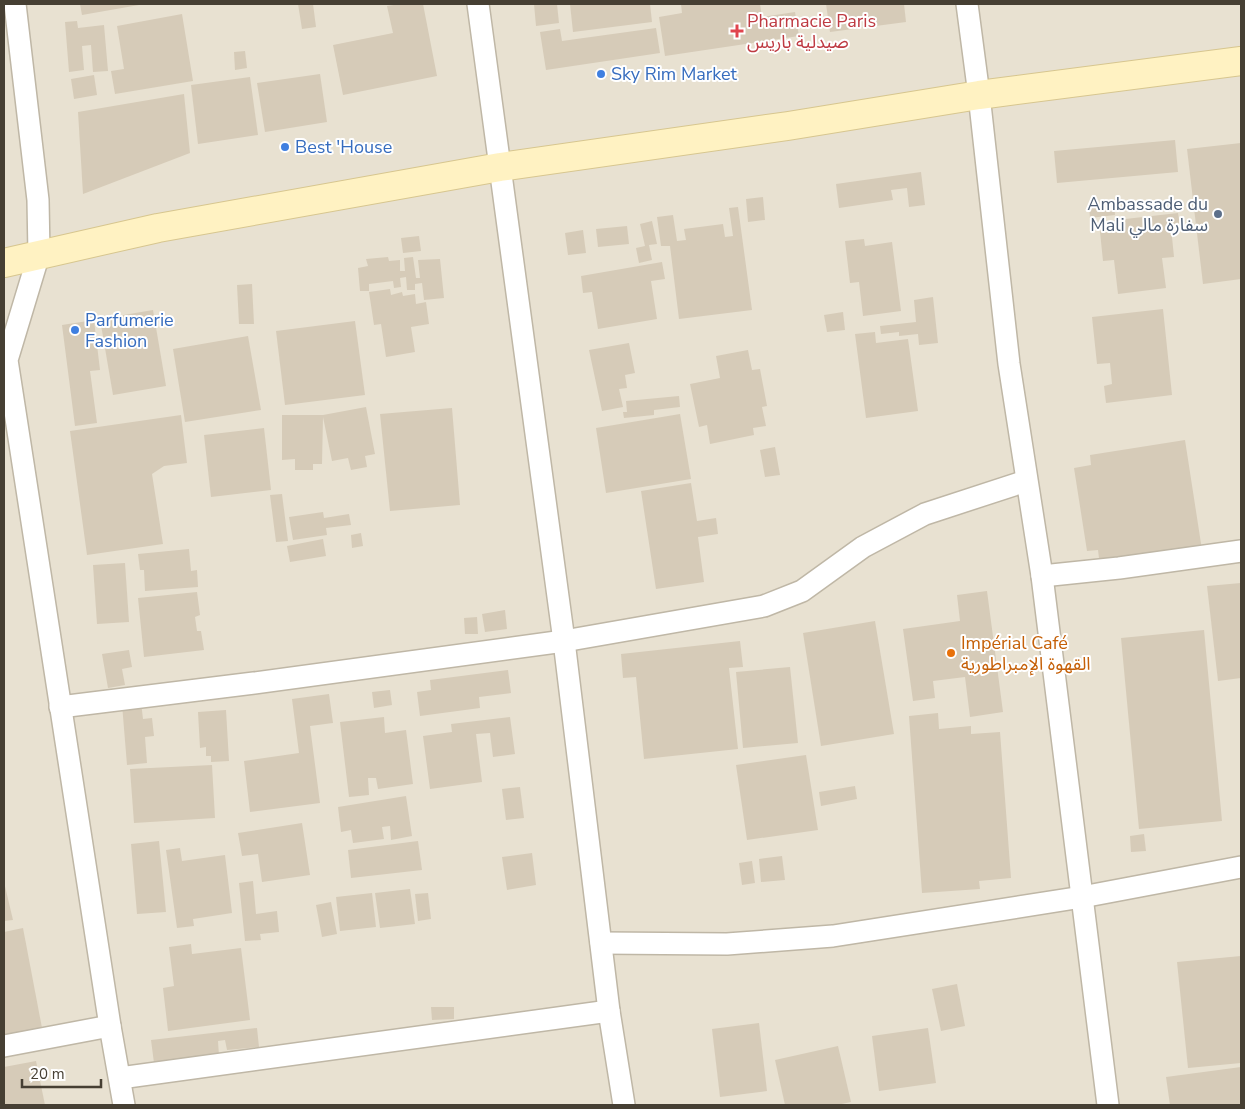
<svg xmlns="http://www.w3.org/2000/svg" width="1245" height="1109" viewBox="0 0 1245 1109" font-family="'Nunito Sans','Noto Sans Arabic',sans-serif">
<rect width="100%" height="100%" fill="#f3efe4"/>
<rect fill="#e8e1d1" x="4" y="4" width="1237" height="1101"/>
<g fill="#d6cbb8">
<path d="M80,4H139V5L82,15Z"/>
<path d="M298,4H313L316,27L302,29Z"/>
<path d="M400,4H423L437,76L343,95L333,45L393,33L387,6Z"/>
<path d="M534,4H557L559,23L536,26Z"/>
<path d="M570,4H650L652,22L573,32Z"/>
<path d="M681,4H760L762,17L795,12L799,36L665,56L659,17L682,13Z"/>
<path d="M826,4H904L906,22L830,32Z"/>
<path d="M182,14L193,81L115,94L111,71L124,69L117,26Z"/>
<path d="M77,21L78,28L104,25L108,71L93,72L91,45L82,46L84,70L69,72L65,22Z"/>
<path d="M656,28L660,53L546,70L540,32L560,29L562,41Z"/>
<path d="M245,51L247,68L235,70L234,52Z"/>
<path d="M320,74L327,122L265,132L257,83Z"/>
<path d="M94,75L97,95L74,99L71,79Z"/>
<path d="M250,77L258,135L198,144L191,85Z"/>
<path d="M184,94L190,153L83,194L78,112Z"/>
<path d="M1175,140L1178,172L1057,183L1054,151Z"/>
<path d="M1241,143V279L1203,284L1187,149Z"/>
<path d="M921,172L925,205L909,207L907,188L891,190L893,200L839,208L836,184Z"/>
<path d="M763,197L765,220L748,222L746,199Z"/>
<path d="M1114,203L1115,215L1090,218L1089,206Z"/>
<path d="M738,207L752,310L679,319L670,246H661L657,217L673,215L677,241L686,240L684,229L723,224L725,237L733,236L729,208Z"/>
<path d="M1178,213L1180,226L1171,227L1174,257L1162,258L1166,288L1118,294L1114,260L1103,261L1099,222Z"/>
<path d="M652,221L657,244L649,245L652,260L639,263L636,248L645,246L640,224Z"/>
<path d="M627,226L629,244L598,247L596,229Z"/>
<path d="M583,230L586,253L568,255L565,233Z"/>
<path d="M419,236L421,251L403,253L401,238Z"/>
<path d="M864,239L865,246L892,242L901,311L863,316L859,282L850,283L845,241Z"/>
<path d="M388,257L389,261L400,260V271H405L404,258L413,257L416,278H420L418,260L440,259L444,298L424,300L422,283L415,284V290H407L406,277L400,278L401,287L394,288L393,281L369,284V291H360L358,268L368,266L366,259Z"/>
<path d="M662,262L665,279L651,281L657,319L598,329L592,292L583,293L581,276Z"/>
<path d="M252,284L254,324H239L237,285Z"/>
<path d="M390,289L391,295L402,292L403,296L415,294L416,304L426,302L429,324L411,327L415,352L386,357L381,324L374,325L369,292Z"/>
<path d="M933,297L938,343L919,345L918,334L899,336V332L881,334L880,326L916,322L914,300Z"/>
<path d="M1163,309L1172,395L1106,403L1104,386L1112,384L1110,363L1097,364L1092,317Z"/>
<path d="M153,310L166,386L113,395L100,319Z"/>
<path d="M843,312L845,330L827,332L824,315Z"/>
<path d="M94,320L100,370L90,371L97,423L75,426L62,325Z"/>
<path d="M355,321L365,395L285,405L276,331Z"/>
<path d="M875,332L876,343L908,339L918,411L866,418L855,334Z"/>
<path d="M248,336L261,410L185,422L173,349Z"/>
<path d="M629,343L635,373L625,375L627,388L619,389L623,407L602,411L589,350Z"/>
<path d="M748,350L752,370L760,369L767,406L762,407L766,426L753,428L754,435L710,444L707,425L699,427L690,384L720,378L716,356Z"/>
<path d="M679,396L680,407L654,410V415L624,418L623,412H627L626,401Z"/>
<path d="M366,407L375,454L365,456L367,467L351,470L348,458L332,461L323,417L322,464H313V470H295V459L282,460V415H323Z"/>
<path d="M452,408L460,505L390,511L380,414Z"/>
<path d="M680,414L691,479L606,493L596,428Z"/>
<path d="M181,415L187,463L164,466L152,474L163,544L87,555L70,431Z"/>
<path d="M264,428L271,490L211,497L204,435Z"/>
<path d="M1185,440L1202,550L1100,566L1098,550L1087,551L1074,468L1091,465L1090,455Z"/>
<path d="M775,447L780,475L765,477L760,450Z"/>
<path d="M691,483L697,521L716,518L718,534L698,537L704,582L656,589L641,491Z"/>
<path d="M282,494L288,541L276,542L270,495Z"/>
<path d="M323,512L324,518L349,514L351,525L326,528L327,535L293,540L289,517Z"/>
<path d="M361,533L363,546L352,548L351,535Z"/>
<path d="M323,539L326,556L290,562L287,546Z"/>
<path d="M189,549L191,571L197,570L198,587L145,591L144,570H140L138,554Z"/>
<path d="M125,563L129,622L97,624L93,565Z"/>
<path d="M1241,583V678L1218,681L1207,586Z"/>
<path d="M987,591L1003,712L970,717L965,677L933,681L935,698L913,701L903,629L960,621L957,595Z"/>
<path d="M197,592L200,615L195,617L197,631H201L204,650L144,657L138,598Z"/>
<path d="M505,610L507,629L485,632L482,614Z"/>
<path d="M477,617L478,634H465L464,618Z"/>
<path d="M875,621L894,734L821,746L803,633Z"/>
<path d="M1204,630L1222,821L1139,829L1121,638Z"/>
<path d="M740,641L743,667L729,668L738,749L644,759L636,677L623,678L621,654Z"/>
<path d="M129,650L132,667L122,669L125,685L108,688L102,654Z"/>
<path d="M790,667L798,743L743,748L736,672Z"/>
<path d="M508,670L511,693L479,697L480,708L420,716L417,692L431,690L430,680Z"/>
<path d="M390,690L392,705L374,708L372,692Z"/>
<path d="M329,694L333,723L310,726L320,803L250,812L244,761L299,753L292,699Z"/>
<path d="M141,702L143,719L152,718L154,736L145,737L147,763L127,765L122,704Z"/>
<path d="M226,710L229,761L211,762V756H206V747L200,748L198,712Z"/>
<path d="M938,713L939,729L971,726V734L1000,732L1011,878L979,881L980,889L922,893L909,716Z"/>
<path d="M384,717L385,733L406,730L413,784L378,789L376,778H368L369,795L349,797L340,722Z"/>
<path d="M510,717L515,754L493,757L490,733L476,734L482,782L430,789L423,736L452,732L451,724Z"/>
<path d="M806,755L818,830L747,840L736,765Z"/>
<path d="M212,765L215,818L134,823L130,769Z"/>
<path d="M855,786L857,799L821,806L819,792Z"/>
<path d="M520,787L524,818L506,820L502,789Z"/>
<path d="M406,796L412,836L391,840L390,826L382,827L384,839L353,843L351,830L341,832L338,807Z"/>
<path d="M302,823L310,875L262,882L258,854L242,856L238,833Z"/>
<path d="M1144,834L1146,851L1131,852L1130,836Z"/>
<path d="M159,841L166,912L137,914L131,844Z"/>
<path d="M418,841L422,870L351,878L348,850Z"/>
<path d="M180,848L182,861L225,855L232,913L193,919L194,926L177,928L166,850Z"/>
<path d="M532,853L536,885L507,890L502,857Z"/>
<path d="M782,856L785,880L761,882L759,859Z"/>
<path d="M752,861L755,883L742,885L739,863Z"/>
<path d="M253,881L256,914L277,911L279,932L260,934L261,940L245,941L239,883Z"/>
<path d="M4,882L13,920L4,921Z"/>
<path d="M410,889L415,924L380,928L375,893Z"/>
<path d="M372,893L376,927L340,931L336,897Z"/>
<path d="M428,893L431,919L418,921L415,894Z"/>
<path d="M331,902L337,934L322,937L316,905Z"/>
<path d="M23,928L42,1028L4,1036V932Z"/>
<path d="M191,944L192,954L241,948L250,1020L168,1031L163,988L174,986L169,947Z"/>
<path d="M1241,956V1063L1188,1068L1177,962Z"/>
<path d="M957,984L965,1026L941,1031L932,989Z"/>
<path d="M431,1007H454V1019L432,1020Z"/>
<path d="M759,1023L767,1091L720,1097L712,1029Z"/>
<path d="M257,1028L259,1047L227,1050L225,1040L218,1041L219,1056L154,1063L151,1040Z"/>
<path d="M928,1028L936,1083L879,1091L872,1036Z"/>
<path d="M838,1046L851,1102L837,1105H785L775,1060Z"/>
<path d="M36,1061L45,1105H4V1067Z"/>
<path d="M1241,1067V1105H1170L1166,1077Z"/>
</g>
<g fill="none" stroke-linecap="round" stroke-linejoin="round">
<defs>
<g id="minor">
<path d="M15,4L38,200L39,254L7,360L110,1026L124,1105"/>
<path d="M478,4L564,641L609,1011L624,1105"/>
<path d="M967,4L979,95L1009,364L1042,576L1108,1105"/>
<path d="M1042,576L1119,568L1241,551"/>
<path d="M60,707L254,683L564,641L764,606L802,591L863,547L925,514L1026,481"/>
<path d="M601,943L727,944L833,936L1082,897L1241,867"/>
<path d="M4,1046L110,1026"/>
<path d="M120,1078L609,1011"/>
</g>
<path id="secondary" d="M4,263L158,228L500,167L788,126L979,95L1241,61"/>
</defs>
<use href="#minor" stroke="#bfb7a6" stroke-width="24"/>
<use href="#secondary" stroke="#d7c68f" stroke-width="30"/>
<use href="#minor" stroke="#fff" stroke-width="21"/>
<use href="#secondary" stroke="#fff2c2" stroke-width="28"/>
</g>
<path fill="#e0444e" stroke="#fff" stroke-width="2" d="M734.5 23.5h5v5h5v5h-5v5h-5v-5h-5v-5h5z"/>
<g fill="#3f7fe0" stroke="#fff" stroke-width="2">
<circle cx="601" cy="74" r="5"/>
<circle cx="285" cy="147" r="5"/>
<circle cx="75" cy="330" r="5"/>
</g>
<circle fill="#5c6f8a" stroke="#fff" stroke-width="2" cx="1218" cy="214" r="5"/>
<circle fill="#e8710a" stroke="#fff" stroke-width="2" cx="951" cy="653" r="5"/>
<g text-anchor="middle" stroke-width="4" stroke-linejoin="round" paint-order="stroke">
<g font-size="18" fill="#be3a42" stroke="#fff" text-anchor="start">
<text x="747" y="27">Pharmacie Paris<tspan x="747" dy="21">صيدلية باريس</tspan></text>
</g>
<g font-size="18" fill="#366cbe" stroke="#fff" text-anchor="start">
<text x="611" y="80">Sky Rim Market</text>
<text x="295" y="153">Best 'House</text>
<text x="85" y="326">Parfumerie<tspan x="85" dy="21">Fashion</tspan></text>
</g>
<g font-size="18" fill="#4e5e75" stroke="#fff" text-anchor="end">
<text x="1208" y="210">Ambassade du<tspan x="1208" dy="21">Mali سفارة مالي</tspan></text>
</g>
<g font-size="18" fill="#c56008" stroke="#fff" text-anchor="start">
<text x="961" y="649">Impérial Café<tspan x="961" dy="21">القهوة الإمبراطورية</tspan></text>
</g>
</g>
<rect width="1245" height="1109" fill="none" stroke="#463f33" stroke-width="10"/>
<path d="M22 1079v8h79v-8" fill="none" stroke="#463f33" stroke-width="2.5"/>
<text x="30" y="1079" font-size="15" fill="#463f33" stroke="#ffffff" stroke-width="4" paint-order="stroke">20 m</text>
</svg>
